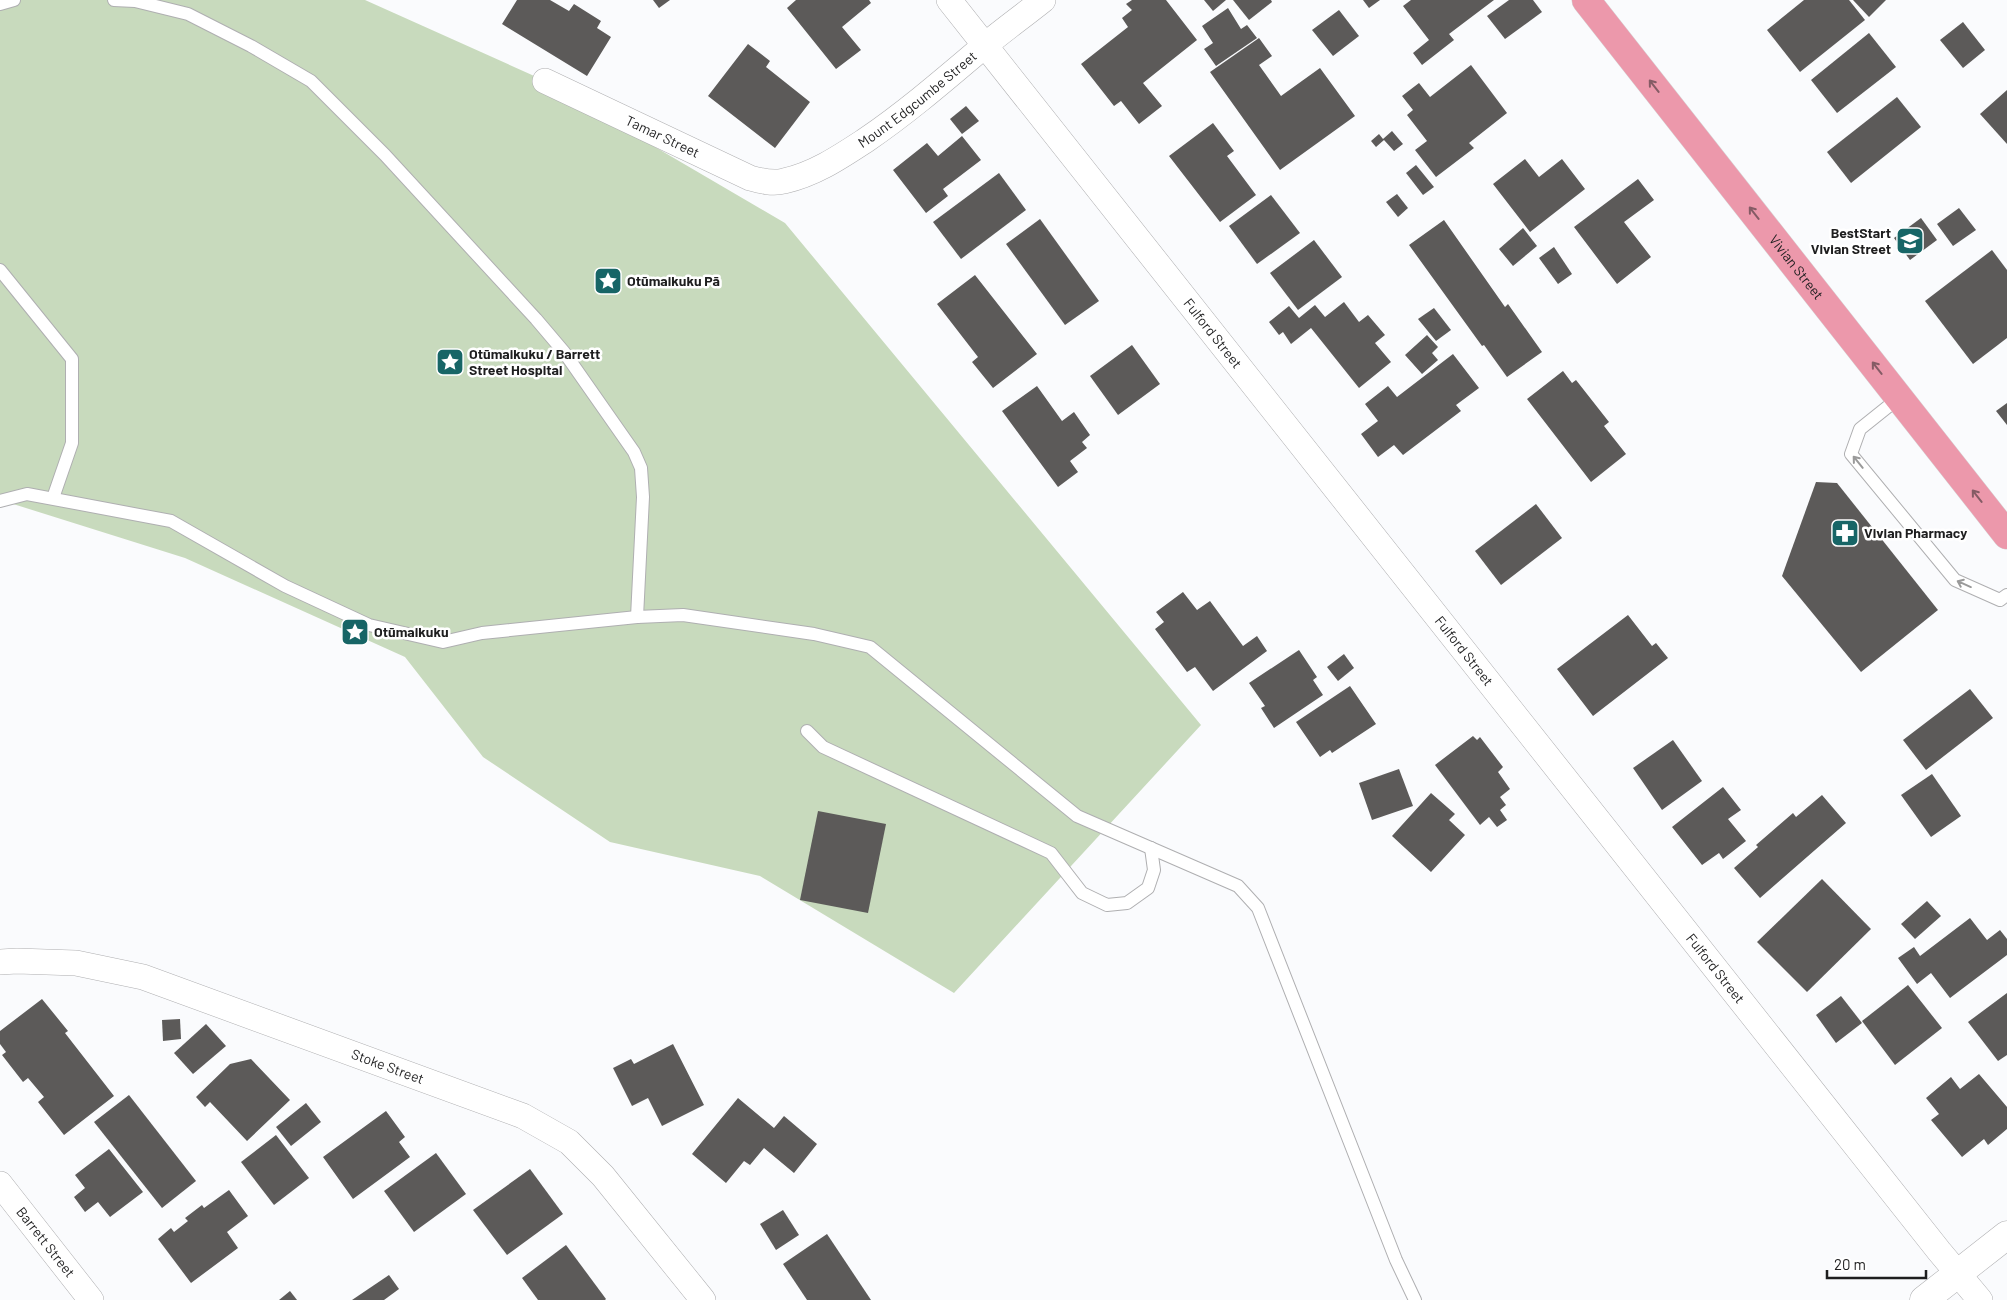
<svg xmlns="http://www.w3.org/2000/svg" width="2007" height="1300" viewBox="0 0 2007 1300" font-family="Barlow,sans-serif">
<rect width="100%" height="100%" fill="#fafbfd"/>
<path fill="#c8dabd" d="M0,0H365L532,75L785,223L1201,725L954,993L760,876L610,842L483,757L405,657L185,558L10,503L0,501Z"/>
<g fill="#5c5a59">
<path d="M517,0H550L569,11L574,4L601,21L597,28L611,37L587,76L502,24Z"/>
<path d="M653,0H670L659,8Z"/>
<path d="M796,0H869L871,3L842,27L861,50L836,69L787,8Z"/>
<path d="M1132,0H1166L1197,40L1143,83L1162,106L1139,124L1121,101L1114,106L1081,64L1128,27L1122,18L1132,10L1126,4Z"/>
<path d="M1204,0H1226L1213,11Z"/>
<path d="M1233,0H1271L1272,2L1249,20Z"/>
<path d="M1363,0H1380L1369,8Z"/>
<path d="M1411,0H1494L1449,34L1454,40L1422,65L1413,53L1429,40L1403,6Z"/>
<path d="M1509,0H1533L1542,12L1505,39L1487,16Z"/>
<path d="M1804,0H1849L1865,20L1800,72L1767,30Z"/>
<path d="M1853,0H1886L1869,17Z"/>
<path d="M1228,8L1241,29L1247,25L1257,38L1216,66L1204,49L1213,43L1202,26Z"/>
<path d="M1339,10L1359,36L1333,56L1312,30Z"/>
<path d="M1963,22L1985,50L1963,68L1940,40Z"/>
<path d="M1869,33L1896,67L1837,113L1811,80Z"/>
<path d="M1259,38L1272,56L1259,65L1281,96L1320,68L1355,116L1280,170L1210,72Z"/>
<path d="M748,44L770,61L766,67L810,102L775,148L708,96Z"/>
<path d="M1471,65L1507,113L1469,143L1474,148L1436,177L1415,150L1427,141L1407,115L1413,110L1402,96L1419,83L1430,97Z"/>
<path d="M2007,90V144L1980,114Z"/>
<path d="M1897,97L1921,127L1851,183L1827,152Z"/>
<path d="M966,106L979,121L962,134L950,119Z"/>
<path d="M1213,123L1234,151L1227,156L1256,195L1220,222L1169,156Z"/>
<path d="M1392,131L1403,144L1394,151L1384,140L1376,147L1371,141L1379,134L1383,139Z"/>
<path d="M962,136L981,160L943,189L948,196L926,213L893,170L927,143L938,156Z"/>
<path d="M1525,159L1539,177L1562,159L1585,189L1530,232L1493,184Z"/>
<path d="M1416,165L1434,187L1423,195L1406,173Z"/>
<path d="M999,173L1026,210L961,259L933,222Z"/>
<path d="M1638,179L1654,200L1624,222L1651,257L1617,284L1574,227Z"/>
<path d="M1397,194L1408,208L1398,217L1386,202Z"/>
<path d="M1271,195L1300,233L1257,264L1229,226Z"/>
<path d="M1959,208L1976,230L1953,246L1937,224Z"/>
<path d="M1921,218L1937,240L1910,260L1894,238Z"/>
<path d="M1040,219L1099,301L1065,325L1006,244Z"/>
<path d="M1444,220L1505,307L1508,304L1542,352L1507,377L1484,345L1482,346L1409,245Z"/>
<path d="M1523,228L1537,246L1513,266L1499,249Z"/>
<path d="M1314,240L1342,277L1298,310L1270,273Z"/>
<path d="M1554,247L1572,274L1558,284L1539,258Z"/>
<path d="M1992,250L2007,270V338L1973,364L1925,301Z"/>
<path d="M975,275L1037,354L993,388L972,362L978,357L937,304Z"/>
<path d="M1344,302L1359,322L1368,315L1385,335L1375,343L1391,362L1359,388L1311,328L1291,344L1283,332L1279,335L1269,322L1289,306L1299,318L1315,305L1325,317Z"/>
<path d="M1434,308L1451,330L1436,341L1418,319Z"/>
<path d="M1427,335L1438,347L1432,353L1438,360L1422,374L1405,355Z"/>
<path d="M1132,345L1160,384L1118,415L1090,376Z"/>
<path d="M1453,354L1479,388L1456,405L1461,411L1403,455L1394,445L1378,457L1361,434L1378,421L1365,404L1388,386L1397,397Z"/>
<path d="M1563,371L1572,383L1576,380L1609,422L1604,426L1626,454L1591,482L1527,399Z"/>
<path d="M1037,386L1062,421L1074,412L1090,435L1082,442L1087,448L1070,461L1078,472L1058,487L1002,411Z"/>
<path d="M2007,403V425L1996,411Z"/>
<path d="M1816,482L1837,483L1938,610L1861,672L1782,576Z"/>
<path d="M1536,504L1562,538L1501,585L1475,551Z"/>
<path d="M1183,592L1197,610L1210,601L1243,646L1257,636L1267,651L1213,691L1195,667L1187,672L1155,629L1164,622L1156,612Z"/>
<path d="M1628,615L1652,646L1656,643L1668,658L1593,716L1557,669Z"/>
<path d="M1299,650L1317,677L1313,680L1323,695L1274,728L1261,708L1265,706L1249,683Z"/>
<path d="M1344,654L1354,668L1338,681L1327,667Z"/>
<path d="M1350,686L1376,724L1332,753L1330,750L1320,757L1296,722Z"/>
<path d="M1970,689L1993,718L1926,770L1903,740Z"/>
<path d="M1473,736L1477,740L1480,737L1503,767L1498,772L1510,789L1500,797L1506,805L1500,810L1507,820L1497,827L1489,817L1480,825L1435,765Z"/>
<path d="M1673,740L1702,781L1662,810L1633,768Z"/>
<path d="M1399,769L1413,806L1372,820L1359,783Z"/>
<path d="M1932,774L1961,816L1931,837L1901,795Z"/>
<path d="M1723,787L1741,810L1728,819L1746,841L1723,859L1719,853L1702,865L1672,827Z"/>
<path d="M1431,793L1455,814L1449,820L1465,835L1431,872L1392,836Z"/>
<path d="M1822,795L1846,823L1760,898L1734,868L1758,847L1756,845L1793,813L1796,817Z"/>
<path d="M818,811L886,824L868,913L800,900Z"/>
<path d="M1822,879L1871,929L1807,992L1757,942Z"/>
<path d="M1927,901L1941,916L1915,939L1901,924Z"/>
<path d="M1970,918L1987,940L2000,930L2007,939V955L1950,998L1931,973L1917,984L1898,958L1914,947L1920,956Z"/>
<path d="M1908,985L1942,1028L1895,1065L1862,1021Z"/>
<path d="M2007,993V1055L1998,1061L1968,1022Z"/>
<path d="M1841,996L1862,1023L1836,1043L1816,1015Z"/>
<path d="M42,999L68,1031L65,1033L114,1096L64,1135L38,1102L44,1097L28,1078L23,1082L2,1055L6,1052L0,1044V1031Z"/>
<path d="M180,1019L181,1039L163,1041L162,1020Z"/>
<path d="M206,1024L226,1046L193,1074L174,1053Z"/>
<path d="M673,1044L704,1105L662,1126L648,1098L632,1106L613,1068L631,1059L634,1064Z"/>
<path d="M251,1059L290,1100L247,1141L210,1102L205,1107L196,1097L230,1064Z"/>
<path d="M1979,1074L2007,1107V1129L1988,1145L1984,1139L1962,1157L1931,1120L1939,1114L1926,1098L1951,1077L1960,1089Z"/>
<path d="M129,1095L196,1181L162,1208L94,1122Z"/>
<path d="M738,1098L774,1128L784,1116L817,1144L794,1173L764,1148L750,1165L744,1161L726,1183L692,1154Z"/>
<path d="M306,1103L321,1122L291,1146L276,1127Z"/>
<path d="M386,1111L405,1137L399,1142L410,1157L353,1199L323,1157Z"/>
<path d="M276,1135L309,1178L274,1205L241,1162Z"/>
<path d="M109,1149L143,1192L110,1217L98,1202L85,1212L74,1197L85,1188L75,1175Z"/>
<path d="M436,1153L466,1194L414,1232L384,1191Z"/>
<path d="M530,1169L563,1214L507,1255L473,1210Z"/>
<path d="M229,1190L248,1216L227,1232L238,1248L191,1283L158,1239L171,1228L174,1232L188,1221L185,1218L202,1205L204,1208Z"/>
<path d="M783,1210L799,1235L776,1250L760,1224Z"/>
<path d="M827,1234L871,1300H807L783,1264Z"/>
<path d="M566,1245L606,1299L605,1300H538L522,1278Z"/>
<path d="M389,1275L399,1289L384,1300H352Z"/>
<path d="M290,1291L297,1300H279Z"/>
</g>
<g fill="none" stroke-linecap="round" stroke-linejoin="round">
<defs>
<g id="service">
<path d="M114,0L135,1L188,14L251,46L311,81L385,155L536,319L564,352L634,452L641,468L643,497L637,617"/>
<path d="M0,4L14,0"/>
<path d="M0,270L72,359V443L53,498"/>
<path d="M1900,397L1860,429L1851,454L1955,580L2000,600L2007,595"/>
<path d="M0,501L27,494L171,521L285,586L369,625L443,642L482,633L637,617L683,615L814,634L870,647L1077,816L1238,886L1258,908L1396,1260L1415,1300"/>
<path d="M807,731L823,747L1051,853L1082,893L1107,905L1127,903L1148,888L1154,870L1151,848"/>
</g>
<g id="minor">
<path id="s1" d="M949,0L1939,1251L1980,1300"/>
<path id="s2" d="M545,81L750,178C761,181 773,184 784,181C815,174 840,157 866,140C907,112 944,80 983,47C1002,31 1023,16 1043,0"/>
<path id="s3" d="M0,962L17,961L76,963L143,977L523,1116L569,1142L603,1176L703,1300"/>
<path id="s4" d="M0,1184L91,1300"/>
</g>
<path id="tertiary" d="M1924,1300L2007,1235"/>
<g id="primary">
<path id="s5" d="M1586,0L2007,535"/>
</g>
</defs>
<use href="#service" stroke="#afafb1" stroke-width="14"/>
<use href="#minor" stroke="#afafb1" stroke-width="26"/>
<use href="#tertiary" stroke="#afafb1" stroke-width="29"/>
<use href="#primary" stroke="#d6d6d7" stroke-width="29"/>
<use href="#service" stroke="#fff" stroke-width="12"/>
<use href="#minor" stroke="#fff" stroke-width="25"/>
<use href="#tertiary" stroke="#fff" stroke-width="28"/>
<use href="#primary" stroke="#ec98ab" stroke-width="28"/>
</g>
<defs><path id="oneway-shaft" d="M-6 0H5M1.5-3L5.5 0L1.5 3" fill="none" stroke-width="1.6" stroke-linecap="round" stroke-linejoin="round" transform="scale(1.25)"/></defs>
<g stroke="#855b65">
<use href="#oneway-shaft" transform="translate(1654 86) rotate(-128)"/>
<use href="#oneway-shaft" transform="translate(1754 213) rotate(-128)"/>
<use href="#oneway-shaft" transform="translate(1877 368) rotate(-128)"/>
<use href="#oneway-shaft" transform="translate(1977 496) rotate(-128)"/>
</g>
<g stroke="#9a9a9a">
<use href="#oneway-shaft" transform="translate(1858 462) rotate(-129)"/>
<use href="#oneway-shaft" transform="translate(1964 584) rotate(-156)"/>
</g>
<defs>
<symbol id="school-square" viewBox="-11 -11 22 22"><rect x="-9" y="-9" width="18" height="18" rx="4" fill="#176566" stroke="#fff"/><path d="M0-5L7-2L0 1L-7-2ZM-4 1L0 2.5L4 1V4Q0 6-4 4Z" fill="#fff"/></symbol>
<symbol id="sight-square" viewBox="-11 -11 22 22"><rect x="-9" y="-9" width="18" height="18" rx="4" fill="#176566" stroke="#fff"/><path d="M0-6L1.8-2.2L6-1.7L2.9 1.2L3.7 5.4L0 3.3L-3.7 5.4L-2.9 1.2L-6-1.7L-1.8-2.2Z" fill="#fff"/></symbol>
<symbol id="pharmacy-square" viewBox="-11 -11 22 22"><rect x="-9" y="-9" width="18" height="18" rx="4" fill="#176566" stroke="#fff"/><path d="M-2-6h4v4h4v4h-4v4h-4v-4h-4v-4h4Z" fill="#fff"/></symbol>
</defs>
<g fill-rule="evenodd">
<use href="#school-square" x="1894" y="225" width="32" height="32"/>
<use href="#sight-square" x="592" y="265" width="32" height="32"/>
<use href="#sight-square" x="434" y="346" width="32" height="32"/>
<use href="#pharmacy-square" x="1829" y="517" width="32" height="32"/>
<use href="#sight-square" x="339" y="616" width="32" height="32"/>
</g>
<g text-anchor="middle" stroke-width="5" stroke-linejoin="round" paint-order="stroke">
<g font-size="14" fill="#1e1e1f" stroke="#fff">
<text dy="5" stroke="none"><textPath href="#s2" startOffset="419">Mount Edgcumbe Street</textPath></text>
<text dy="5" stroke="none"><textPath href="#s2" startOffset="130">Tamar Street</textPath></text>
<text dy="5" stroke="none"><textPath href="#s5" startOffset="340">Vivian Street</textPath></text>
<text dy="5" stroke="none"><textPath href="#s1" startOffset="425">Fulford Street</textPath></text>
<text dy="5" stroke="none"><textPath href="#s1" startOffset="830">Fulford Street</textPath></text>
<text dy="5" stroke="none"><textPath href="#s1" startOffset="1235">Fulford Street</textPath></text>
<text dy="5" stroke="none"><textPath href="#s3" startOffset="405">Stoke Street</textPath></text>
<text dy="5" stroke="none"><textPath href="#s4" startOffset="74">Barrett Street</textPath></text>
</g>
<g font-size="14" font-weight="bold" fill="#1e1e1f" stroke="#fff" text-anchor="start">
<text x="1891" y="238" text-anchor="end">BestStart<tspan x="1891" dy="16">Vivian Street</tspan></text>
<text x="627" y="286">Otūmaikuku Pā</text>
<text x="469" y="359">Otūmaikuku / Barrett<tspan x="469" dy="16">Street Hospital</tspan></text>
<text x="1864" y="538">Vivian Pharmacy</text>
<text x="374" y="637">Otūmaikuku</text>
</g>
</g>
<path d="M1827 1270v8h99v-8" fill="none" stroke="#1e1e1f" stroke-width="2.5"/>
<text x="1834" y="1270" font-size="15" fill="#1e1e1f" stroke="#ffffff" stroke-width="4" paint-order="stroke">20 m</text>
</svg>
